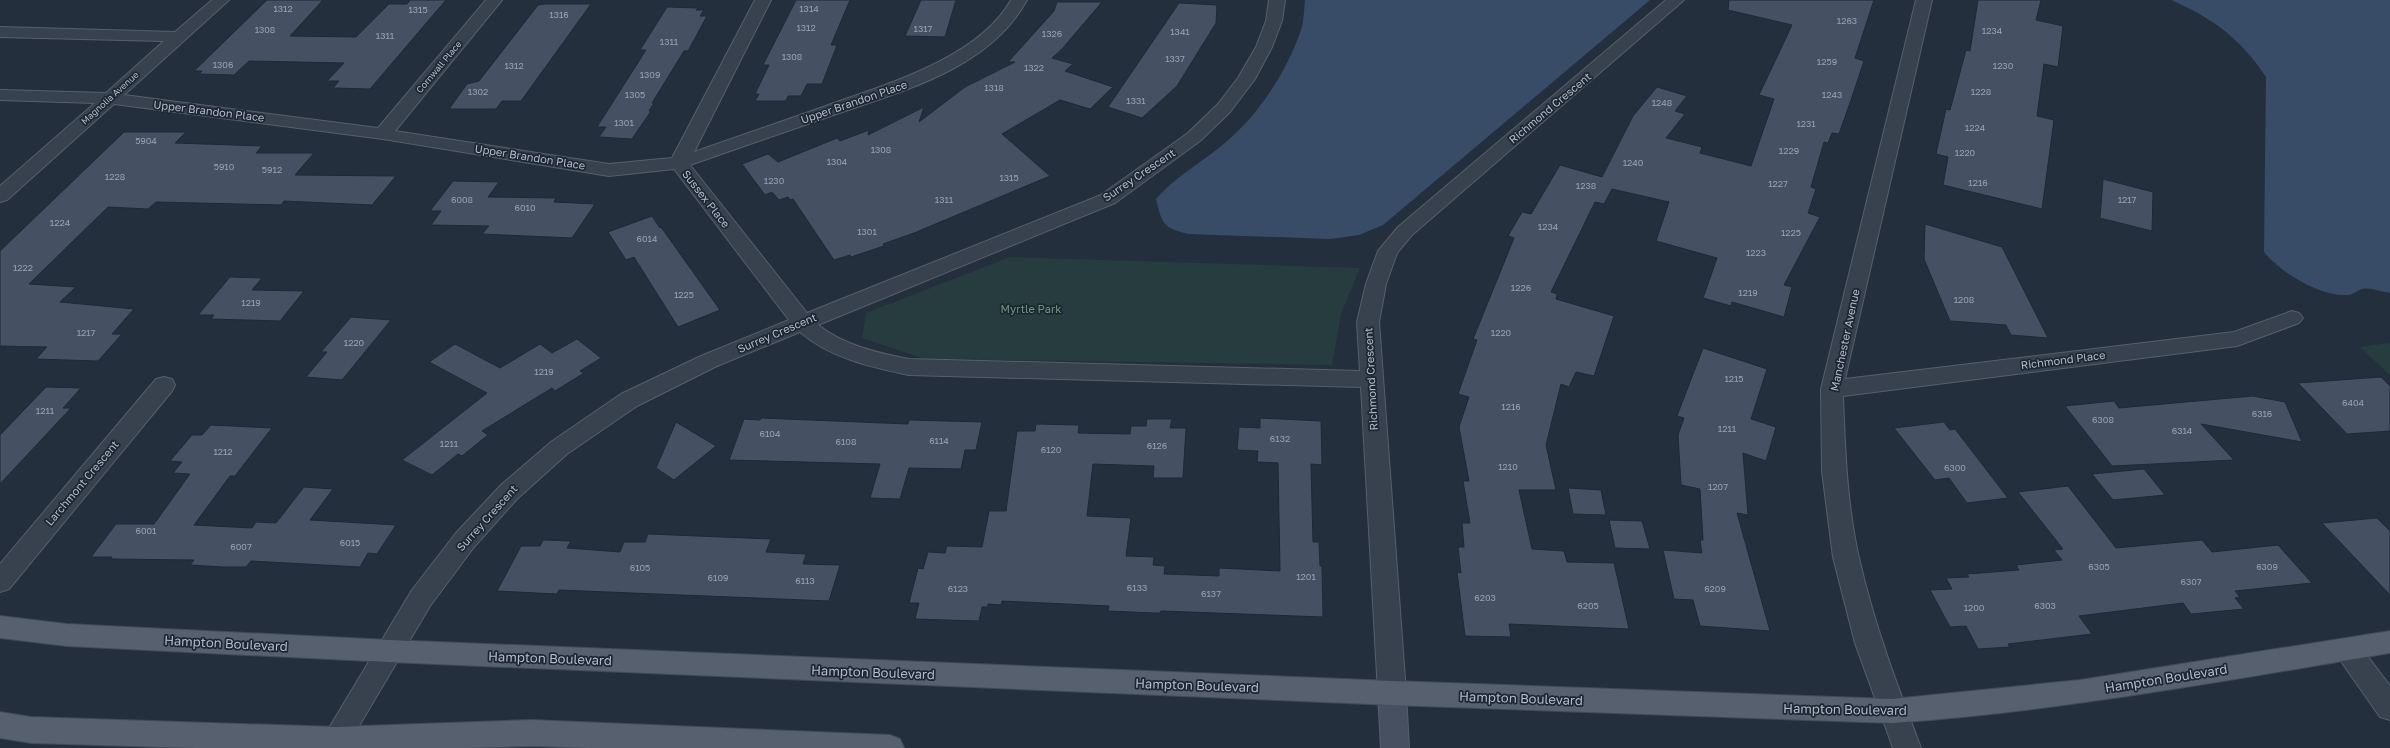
<svg xmlns="http://www.w3.org/2000/svg" width="2390" height="748" viewBox="0 0 2390 748" font-family="'Golos Text',sans-serif">
<rect width="100%" height="100%" fill="#242f3e"/>
<g fill="#263c3f">
<path d="M1010,257L1360,268L1341,314L1332,365L925,359L862,338L866,313Z"/>
<path d="M2390,343V375L2360,347Z"/>
</g>
<g fill="#394c67">
<path d="M1305,0H1650L1383,225L1359,235L1330,239L1189,234C1163,228 1162,224 1156,199C1174,178 1199,164 1220,147C1256,119 1286,74 1301,30C1304,21 1304,10 1305,0Z"/>
<path d="M2171,0H2390V293C2382,292 2370,287 2362,289C2358,290 2353,295 2348,295C2321,297 2281,273 2264,252L2266,77C2241,39 2213,18 2171,0Z"/>
</g>
<g fill="#455162" stroke="#1f2835">
<path d="M267,0H323L290,36L356,37L389,4H407L410,0H446L370,89L333,88L339,81H327L344,63L249,61L234,75L199,74L202,71H194Z"/>
<path d="M796,0H850L831,45H837L822,84H807L801,96H788L786,101H755L759,94H755L769,65H763Z"/>
<path d="M921,0H956L945,37L905,36Z"/>
<path d="M1729,0H1874L1855,58L1864,61L1851,100L1839,134L1832,133L1828,143L1824,142L1811,187L1816,189L1808,213L1820,217L1784,285L1792,287L1784,317L1732,302L1731,306L1703,298L1717,258L1656,241L1669,202L1612,189L1604,204L1595,202L1551,292L1557,294L1556,299L1614,316L1594,376L1576,372L1569,387L1561,384L1546,445L1556,490H1519L1532,549L1564,551L1567,562L1614,563L1629,629L1509,624L1511,637L1465,636L1457,572L1461,573L1458,547H1464L1462,523H1470L1463,481H1469L1459,427L1469,397L1458,394L1477,340L1473,339L1514,238L1508,236L1522,212L1531,214L1560,165L1602,177L1633,116L1657,87L1687,96L1675,111L1685,114L1666,138L1702,147L1700,153L1751,166L1774,99L1759,95L1792,25L1728,10Z"/>
<path d="M1978,0H2041L2036,20L2063,26L2058,67L2044,64L2037,116L2054,120L2042,209L1943,185L1948,157L1936,154L1946,109L1950,110L1966,50L1970,51Z"/>
<path d="M1057,2H1102L1062,49L1052,58L1073,64L1065,71L1113,87L1090,109L1060,100L1002,134L1050,176L914,233L883,244L884,246L851,257L850,255L834,260L793,199L790,200L788,197L779,200L772,192L765,195L742,164L768,154L778,162L837,138L840,141L869,130L868,135L924,107L919,122L965,87L1015,62H1008L1054,11Z"/>
<path d="M1179,3L1217,5L1216,23L1177,86L1142,118L1108,107Z"/>
<path d="M544,4H591L521,101H502L496,109H449L467,84L479,81L538,5Z"/>
<path d="M667,7L698,8L696,10H704L700,16H707L688,51H684L652,103H654L649,111H651L632,139L599,137L606,127H597L646,50H640Z"/>
<path d="M124,132H186L175,143L262,146L256,153H314L295,175L396,176L372,205L284,201L281,205L156,202L148,209L108,207L29,284L76,287L60,302L134,309L112,334H122L98,361L36,359L47,347L0,346V251Z"/>
<path d="M2103,179L2153,192L2152,231L2100,218Z"/>
<path d="M453,181L499,182L488,197L556,198L554,202L595,204L572,238L482,234L489,226L431,225L441,211H430Z"/>
<path d="M652,216L660,228L661,227L720,310L678,327L634,257L626,260L608,232Z"/>
<path d="M1925,224L2002,247L2048,338L2011,335L2006,325L1950,321L1924,259Z"/>
<path d="M230,277L262,278L252,290L304,291L280,321L211,319L214,315H198Z"/>
<path d="M351,317L391,320L342,380L306,377L327,352H321Z"/>
<path d="M577,339L601,358L580,371L584,373L555,391L552,388L482,431L488,435L462,456L458,454L432,475L402,460L487,393L429,362L455,344L500,368L540,344L552,353Z"/>
<path d="M1703,348L1767,369L1751,419L1776,427L1766,461L1743,453L1748,515L1737,513L1770,631L1700,626L1693,600L1674,599L1663,550L1702,553L1700,540H1703L1700,489L1681,485L1678,435L1684,418L1677,416Z"/>
<path d="M2381,377L2390,386V431L2347,434L2298,383Z"/>
<path d="M46,387L81,388L63,408H71L0,484V435Z"/>
<path d="M2253,396L2285,402L2302,442L2201,424L2234,460L2112,466L2065,406L2114,401L2119,408Z"/>
<path d="M761,418L908,424L909,420L982,422L976,450H965L961,469L909,468L900,499L870,498L880,464L729,460L744,419L760,420Z"/>
<path d="M1260,418L1321,421L1322,465L1311,464L1313,542H1319L1320,566H1322L1323,617L1161,611L1160,613H1154L1108,611L1109,606L1002,601L1001,605L988,604V607H982L979,621L915,619L919,603H909L918,568L923,569L928,552L945,553L947,546L982,547L989,511H1006L1017,431H1035L1036,424L1079,425L1078,433L1130,434L1131,426H1146L1147,419H1172L1170,428H1186L1183,478H1153L1154,466L1093,464L1087,516L1131,518L1126,556L1154,557L1153,565L1165,566L1164,574L1219,576V568L1280,571L1278,463L1257,462L1258,451L1237,450L1239,427L1260,428Z"/>
<path d="M676,422L716,446L674,480L656,468Z"/>
<path d="M1944,422L1950,430L1955,429L2008,498L1967,503L1949,478L1935,480L1894,428Z"/>
<path d="M211,425L272,428L235,476H230L194,525L252,528L256,522L276,523L304,487L333,489L310,520L396,525L377,554L368,553L360,567L251,561L246,567H224L190,565L194,560L111,559L112,557H91L116,524H154L190,474L173,473L182,462L170,461L192,435H202Z"/>
<path d="M2144,469L2165,495L2113,500L2092,474Z"/>
<path d="M2068,486L2116,548L2202,540L2212,552L2278,545L2312,583L2235,591L2240,597L2235,598L2244,609L2191,614L2183,603L2079,616L2092,634L2008,644L2010,647L1978,649L1966,626L1950,627L1930,590L1952,589L1946,578L1969,577L1967,574L2019,570L2016,565L2062,560L2054,550L2063,549L2018,492Z"/>
<path d="M1568,488L1601,490L1606,515L1573,514Z"/>
<path d="M2377,518L2390,531V595L2322,523Z"/>
<path d="M1609,520L1642,521L1650,549L1615,548Z"/>
<path d="M648,534L771,539L766,552L806,554L803,564L840,565L829,601L559,590L557,594L497,591L521,546H540L543,540L571,541L567,548L620,552L624,542H645Z"/>
</g>
<g fill="none" stroke-linecap="round" stroke-linejoin="round">
<defs>
<g id="street">
<path d="M212,0H229L124,95L378,128L486,0H502L395,131L609,164L672,158L755,0H771L694,152C737,137 780,122 823,107C883,85 977,60 1011,0H1027C988,71 898,92 828,117C782,133 736,149 690,165L807,313L1101,195L1188,133L1218,104L1238,78L1256,47L1266,21L1269,0H1285L1282,21L1272,47L1255,79L1230,112L1200,141L1115,203L818,325C844,345 877,353 909,359L1360,371L1357,322L1366,284L1378,251L1398,227L1666,0H1684L1412,235L1397,253L1386,284L1379,322L1406,693L1402,702L1392,705L1382,702L1378,693L1361,387L909,375C871,367 830,358 800,332L717,366L637,406L567,454L517,499L474,547L430,606L346,748H317L412,590L456,533L501,485L551,442L621,394L701,356L789,320L674,169L609,176L383,139L114,104L7,200L0,202V186L95,103L0,100V90L106,93L164,41L0,37V27L175,32Z"/>
<path d="M1916,0H1932L1845,379L2234,332L2292,311L2299,313L2303,318L2299,323L2237,346L1843,396C1845,450 1847,505 1859,558C1874,624 1897,685 1921,748H1893L1855,643L1833,557L1822,471L1821,389Z"/>
<path d="M164,377L172,379L175,385L172,391L9,589L0,592V564L156,379Z"/>
<path d="M2347,638L2356,641L2390,686V720L2380,717L2338,657L2334,649L2338,641Z"/>
</g>
<path id="secondary" d="M1392,681L1402,684L1406,693L1409,748H1381L1378,693L1382,684Z"/>
<g id="primary">
<path d="M0,616L67,624L389,640L1392,681L1892,699L2080,680L2390,631V653C2224,681 2060,711 1892,723L1392,705L389,662L67,646L0,638Z"/>
<path d="M0,712L31,717L336,727L532,720L890,735L900,739L904,748H588L532,746L467,748H194L31,743L0,738Z"/>
</g>
</defs>
<use href="#street" stroke="#565f6c" stroke-width="2"/>
<use href="#secondary" stroke="#565f6c" stroke-width="2"/>
<use href="#primary" stroke="#414a57" stroke-width="2"/>
<use href="#street" fill="#38414e" fill-rule="evenodd"/>
<use href="#secondary" fill="#465061" fill-rule="evenodd"/>
<use href="#primary" fill="#56606e" fill-rule="evenodd"/>
</g>
<g text-anchor="middle" stroke-width="3.5" stroke-linejoin="round" paint-order="stroke">
<g font-size="9" fill="#98a1af">
<text x="283" y="12">1312</text>
<text x="809" y="12">1314</text>
<text x="418" y="13">1315</text>
<text x="559" y="18">1316</text>
<text x="1847" y="24">1263</text>
<text x="806" y="31">1312</text>
<text x="923" y="32">1317</text>
<text x="265" y="33">1308</text>
<text x="1992" y="34">1234</text>
<text x="1180" y="35">1341</text>
<text x="1052" y="37">1326</text>
<text x="385" y="39">1311</text>
<text x="669" y="45">1311</text>
<text x="792" y="60">1308</text>
<text x="1175" y="62">1337</text>
<text x="1827" y="65">1259</text>
<text x="223" y="68">1306</text>
<text x="514" y="69">1312</text>
<text x="2003" y="69">1230</text>
<text x="1034" y="71">1322</text>
<text x="650" y="78">1309</text>
<text x="994" y="91">1318</text>
<text x="478" y="95">1302</text>
<text x="1981" y="95">1228</text>
<text x="635" y="98">1305</text>
<text x="1832" y="98">1243</text>
<text x="1136" y="104">1331</text>
<text x="1662" y="106">1248</text>
<text x="624" y="126">1301</text>
<text x="1806" y="127">1231</text>
<text x="1975" y="131">1224</text>
<text x="146" y="144">5904</text>
<text x="881" y="153">1308</text>
<text x="1789" y="154">1229</text>
<text x="1965" y="156">1220</text>
<text x="837" y="165">1304</text>
<text x="1633" y="166">1240</text>
<text x="224" y="170">5910</text>
<text x="272" y="173">5912</text>
<text x="115" y="180">1228</text>
<text x="1009" y="181">1315</text>
<text x="774" y="184">1230</text>
<text x="1978" y="186">1216</text>
<text x="1778" y="187">1227</text>
<text x="1586" y="189">1238</text>
<text x="462" y="203">6008</text>
<text x="944" y="203">1311</text>
<text x="2127" y="203">1217</text>
<text x="525" y="211">6010</text>
<text x="60" y="226">1224</text>
<text x="1548" y="230">1234</text>
<text x="867" y="235">1301</text>
<text x="1791" y="236">1225</text>
<text x="647" y="242">6014</text>
<text x="1756" y="256">1223</text>
<text x="23" y="271">1222</text>
<text x="1521" y="291">1226</text>
<text x="1748" y="296">1219</text>
<text x="684" y="298">1225</text>
<text x="1964" y="303">1208</text>
<text x="251" y="306">1219</text>
<text x="86" y="336">1217</text>
<text x="1501" y="336">1220</text>
<text x="354" y="346">1220</text>
<text x="544" y="375">1219</text>
<text x="1734" y="382">1215</text>
<text x="2353" y="406">6404</text>
<text x="1511" y="410">1216</text>
<text x="45" y="414">1211</text>
<text x="2262" y="417">6316</text>
<text x="2103" y="423">6308</text>
<text x="1727" y="432">1211</text>
<text x="2182" y="434">6314</text>
<text x="770" y="437">6104</text>
<text x="1280" y="442">6132</text>
<text x="939" y="444">6114</text>
<text x="846" y="445">6108</text>
<text x="449" y="447">1211</text>
<text x="1157" y="449">6126</text>
<text x="1051" y="453">6120</text>
<text x="223" y="455">1212</text>
<text x="1508" y="470">1210</text>
<text x="1955" y="471">6300</text>
<text x="1718" y="490">1207</text>
<text x="146" y="534">6001</text>
<text x="350" y="546">6015</text>
<text x="241" y="550">6007</text>
<text x="2099" y="570">6305</text>
<text x="2267" y="570">6309</text>
<text x="640" y="571">6105</text>
<text x="1306" y="580">1201</text>
<text x="718" y="581">6109</text>
<text x="805" y="584">6113</text>
<text x="2191" y="585">6307</text>
<text x="1137" y="591">6133</text>
<text x="958" y="592">6123</text>
<text x="1715" y="592">6209</text>
<text x="1211" y="597">6137</text>
<text x="1485" y="601">6203</text>
<text x="1588" y="609">6205</text>
<text x="2045" y="609">6303</text>
<text x="1974" y="611">1200</text>
</g>
<g font-size="9" fill="#b4bcc9" stroke="#1d2633">
<text transform="translate(439 67) rotate(-50)" y="3">Cornwall Place</text>
<text transform="translate(110 98) rotate(-42)" y="3">Magnolia Avenue</text>
</g>
<g font-size="11" fill="#b4bcc9" stroke="#1d2633">
<text transform="translate(854 102) rotate(-19)" y="4">Upper Brandon Place</text>
<text transform="translate(1550 108) rotate(-40)" y="4">Richmond Crescent</text>
<text transform="translate(209 111) rotate(7)" y="4">Upper Brandon Place</text>
<text transform="translate(530 157) rotate(9)" y="4">Upper Brandon Place</text>
<text transform="translate(1139 175) rotate(-34)" y="4">Surrey Crescent</text>
<text transform="translate(706 199) rotate(52)" y="4">Sussex Place</text>
<text transform="translate(777 333) rotate(-23)" y="4">Surrey Crescent</text>
<text transform="translate(1845 340) rotate(-78)" y="4">Manchester Avenue</text>
<text transform="translate(2063 360) rotate(-7)" y="4">Richmond Place</text>
<text transform="translate(1371 379) rotate(-93)" y="4">Richmond Crescent</text>
<text transform="translate(82 483) rotate(-50)" y="4">Larchmont Crescent</text>
<text transform="translate(487 518) rotate(-48)" y="4">Surrey Crescent</text>
</g>
<g font-size="11" fill="#6b9a76" stroke="#1d2633">
<text x="1031" y="313">Myrtle Park</text>
</g>
<g font-size="13" fill="#b4bcc9" stroke="#1d2633">
<text transform="translate(226 643) rotate(3)" y="5">Hampton Boulevard</text>
<text transform="translate(550 658) rotate(2)" y="5">Hampton Boulevard</text>
<text transform="translate(873 672) rotate(2)" y="5">Hampton Boulevard</text>
<text transform="translate(2166 678) rotate(-9)" y="5">Hampton Boulevard</text>
<text transform="translate(1197 685) rotate(2)" y="5">Hampton Boulevard</text>
<text transform="translate(1521 698) rotate(2)" y="5">Hampton Boulevard</text>
<text transform="translate(1845 709) rotate(1)" y="5">Hampton Boulevard</text>
</g>
</g>
</svg>
